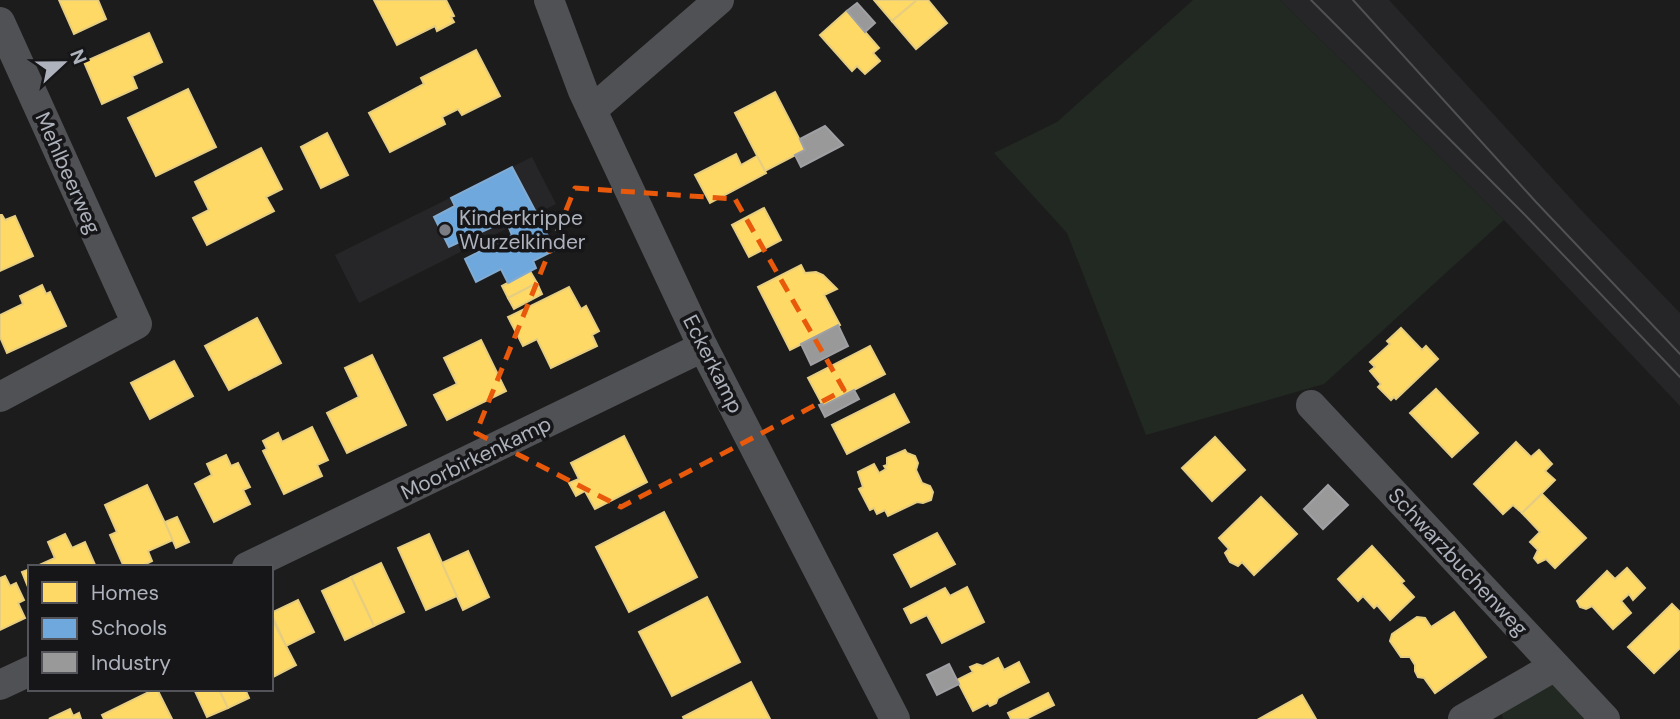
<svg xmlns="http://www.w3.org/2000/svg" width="1680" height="719" viewBox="0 0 1680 719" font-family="'DM Sans',sans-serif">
<rect width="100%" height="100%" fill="#1c1c1c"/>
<g fill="#262628">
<path d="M1280,0H1389L1583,212L1680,313V406L1504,220Z"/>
<path d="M532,157L556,204L359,303L335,255Z"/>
</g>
<g fill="#212922">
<path d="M1193,0H1280L1504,220L1324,384L1146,435L1067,233L994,153L1057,122Z"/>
<path d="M1549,678L1588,719H1503L1501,710Z"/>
</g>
<g fill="#ffd966" stroke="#e6cd80" stroke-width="2">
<path d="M59,0H98L106,19L74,34Z"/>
<path d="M374,0H446L454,16L451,17L454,22L437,31L435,26L397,45Z"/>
<path d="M874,0H917L892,21Z"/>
<path d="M917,0H928L947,23L916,49L892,21Z"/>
<path d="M847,11L879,48L873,53L880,61L865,74L857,66L852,71L820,35Z"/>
<path d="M149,33L162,62L132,76L137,88L102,104L84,62Z"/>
<path d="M476,50L500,96L462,115L458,109L442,117L445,124L390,152L369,113L424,84L421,78Z"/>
<path d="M188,89L216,147L156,176L128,118Z"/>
<path d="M775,92L805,150L765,171L735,113Z"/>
<path d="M327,133L348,175L321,188L301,147Z"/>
<path d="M261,148L282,189L266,197L274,211L207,245L193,218L209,210L195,182Z"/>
<path d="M736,154L741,165L757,156L766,173L710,203L695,175Z"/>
<path d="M764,208L781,240L749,257L732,225Z"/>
<path d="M0,215H2L5,220L15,216L33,256L0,271Z"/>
<path d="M801,265L805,273L816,272L823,275L837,289L824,295L840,325L790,350L758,287Z"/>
<path d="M530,271L537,283L508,298L502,286Z"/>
<path d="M537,283L542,294L514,309L508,298Z"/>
<path d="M42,285L46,294L50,292L66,326L7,353L0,337V315L23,304L20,296Z"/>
<path d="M569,287L581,309L586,306L599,331L592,335L597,346L551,368L537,339L523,346L508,317Z"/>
<path d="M257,318L281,363L229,390L205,346Z"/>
<path d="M1401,328L1422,350L1426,346L1438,359L1396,399L1394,397L1391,400L1378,387L1381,384L1370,371L1375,367L1370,362L1390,344L1387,341Z"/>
<path d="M481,340L506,391L447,420L434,395L457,384L444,358Z"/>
<path d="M870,346L885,374L823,406L808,378Z"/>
<path d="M372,355L406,425L347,453L327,413L359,397L345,368Z"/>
<path d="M174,361L193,396L150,419L131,383Z"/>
<path d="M1436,389L1478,433L1452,457L1410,413Z"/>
<path d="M894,394L909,422L847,454L832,425Z"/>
<path d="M312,427L328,460L317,465L322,476L284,494L263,451L267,449L263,441L278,433L282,442Z"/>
<path d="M624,436L647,482L595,509L585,491L576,496L569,483L579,479L571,463Z"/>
<path d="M1215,437L1245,470L1212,501L1182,468Z"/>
<path d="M1516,442L1531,457L1539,450L1552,464L1545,471L1555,480L1522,513L1513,505L1503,514L1474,484Z"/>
<path d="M905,450L907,453L915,456L918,463L916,470L922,483L930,486L933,492L931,500L923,503L917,502L888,516L885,510L877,514L874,508L870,510L859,489L863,487L858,472L874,464L879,473L886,469L884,466L887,465V458Z"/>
<path d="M226,455L231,466L238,463L250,487L243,490L250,504L214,522L195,484L212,475L207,464Z"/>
<path d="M147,485L173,540L148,551L152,561L140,567H124L110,535L117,532L105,505Z"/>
<path d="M1542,494L1586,538L1555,568L1546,559L1538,563L1534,558L1538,550L1530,542L1540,532L1522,513Z"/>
<path d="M1261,497L1297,534L1254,575L1242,562L1238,566L1230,562L1225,553L1229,549L1219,538Z"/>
<path d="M664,512L697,577L629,612L596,547Z"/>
<path d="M177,517L189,542L176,548L165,522Z"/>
<path d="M937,533L955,564L911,587L894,555Z"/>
<path d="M65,534L72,548L85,542L96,567H35L55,558L48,542Z"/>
<path d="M429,534L457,596L426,610L398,548Z"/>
<path d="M1372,546L1404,581L1401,583L1414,597L1390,620L1377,605L1374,608L1363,596L1358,601L1338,579Z"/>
<path d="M468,551L489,597L463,610L442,563Z"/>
<path d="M381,563L404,612L374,626L351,577Z"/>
<path d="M1627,568L1645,588L1633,600L1629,594L1621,601L1631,613L1613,629L1592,606L1586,609L1580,607L1577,601L1607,571L1615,579Z"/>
<path d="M30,569V592L22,572Z"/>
<path d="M5,576L10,586L16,583L24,600L18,603L25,618L0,630V578Z"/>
<path d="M351,577L374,626L345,640L322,591Z"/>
<path d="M967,587L984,622L942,643L927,615L911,623L904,609L945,588L950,596Z"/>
<path d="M707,597L740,662L672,696L639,632Z"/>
<path d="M298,600L314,632L286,646L271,613Z"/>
<path d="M1672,604L1680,612V648L1654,673L1628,647Z"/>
<path d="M1454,612L1486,657L1435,693L1424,678L1418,677L1415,671V665L1410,657H1401L1390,641L1392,634L1417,617L1425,618L1431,627Z"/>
<path d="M272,619L296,665L271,678V620Z"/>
<path d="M998,658L1004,670L1019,662L1029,682L998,698L996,703L990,706L988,703L973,711L957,680L973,672L970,667L977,664L983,666Z"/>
<path d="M751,682L770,719H684L683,717Z"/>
<path d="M155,689H157L172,719H104L102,715Z"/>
<path d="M194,689H219L228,708L207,717Z"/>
<path d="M219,689H245L249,698L228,708Z"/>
<path d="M1048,693L1054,705L1026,719H1011L1008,713Z"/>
<path d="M1302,695L1316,719H1259Z"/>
<path d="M70,709L73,716L79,713L81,719H49Z"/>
</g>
<g fill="#6fa8dc" stroke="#82abd2" stroke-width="2">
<path d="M512,167L537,214L509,228L505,221L449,247L434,217L455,206L451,198Z"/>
<path d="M537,214L555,250L533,261L536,268L508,283L501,269L476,282L465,259L512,235L509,228Z"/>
</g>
<g fill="#999" stroke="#9fa0a4" stroke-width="2">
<path d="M857,3L875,23L865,32L847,11Z"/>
<path d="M825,126L843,145L801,167L795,155L805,150L800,139Z"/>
<path d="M838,325L848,346L811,365L801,344Z"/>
<path d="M854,390L859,399L825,417L819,405L822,404L823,406Z"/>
<path d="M1328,485L1348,505L1323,529L1304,509Z"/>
<path d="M949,664L959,684L937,695L927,675Z"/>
</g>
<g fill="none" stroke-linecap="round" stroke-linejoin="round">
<g stroke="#505155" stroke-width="30">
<path d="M549,0L583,91L703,347L895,719"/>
<path d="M0,22L137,324L0,397"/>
<path d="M592,110L719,0"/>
<path d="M1311,405L1605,719"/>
<path d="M247,567L703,347"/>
<path d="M0,685L30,671"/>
<path d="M1463,719L1555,666"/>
</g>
<g stroke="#505153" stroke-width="2">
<path d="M1311,0L1525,215L1680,377"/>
<path d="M1353,0L1536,202L1680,354"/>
</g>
</g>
<path fill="none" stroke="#e8590c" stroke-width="5" stroke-dasharray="14 9" stroke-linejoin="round" d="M575,188L735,199L844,390L621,507L476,433Z"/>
<circle fill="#7a7e84" stroke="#161618" stroke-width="2.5" cx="445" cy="230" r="7"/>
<g text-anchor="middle" stroke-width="7" stroke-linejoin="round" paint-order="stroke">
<g font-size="21" fill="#adb2bc" stroke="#161618">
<text transform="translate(68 173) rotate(66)" y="7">Mehlbeerweg</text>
<text transform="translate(713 364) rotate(63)" y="7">Eckerkamp</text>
<text transform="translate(476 458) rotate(-26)" y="7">Moorbirkenkamp</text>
<text transform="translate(1458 562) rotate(47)" y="7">Schwarzbuchenweg</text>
</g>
<g font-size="21" fill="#adb2bc" stroke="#161618" text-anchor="start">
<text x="459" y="225">Kinderkrippe<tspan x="459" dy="24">Wurzelkinder</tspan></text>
</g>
</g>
<rect x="28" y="565" width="245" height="126" fill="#161618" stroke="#52545a" stroke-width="2"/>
<rect x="42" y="582" width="35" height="21" fill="#ffd966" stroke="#52545a" stroke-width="2"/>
<text x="91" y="600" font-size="21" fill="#adb2bc">Homes</text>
<rect x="42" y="618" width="35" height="21" fill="#6fa8dc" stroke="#52545a" stroke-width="2"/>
<text x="91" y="635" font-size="21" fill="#adb2bc">Schools</text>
<rect x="42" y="652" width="35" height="21" fill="#999999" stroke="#52545a" stroke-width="2"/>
<text x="91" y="670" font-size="21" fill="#adb2bc">Industry</text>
<g transform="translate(63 63) rotate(68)" stroke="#161618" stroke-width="5" paint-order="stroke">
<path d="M0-5L12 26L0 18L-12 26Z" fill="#adb2bc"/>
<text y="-10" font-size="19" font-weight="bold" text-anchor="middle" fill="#adb2bc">N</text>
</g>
</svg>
